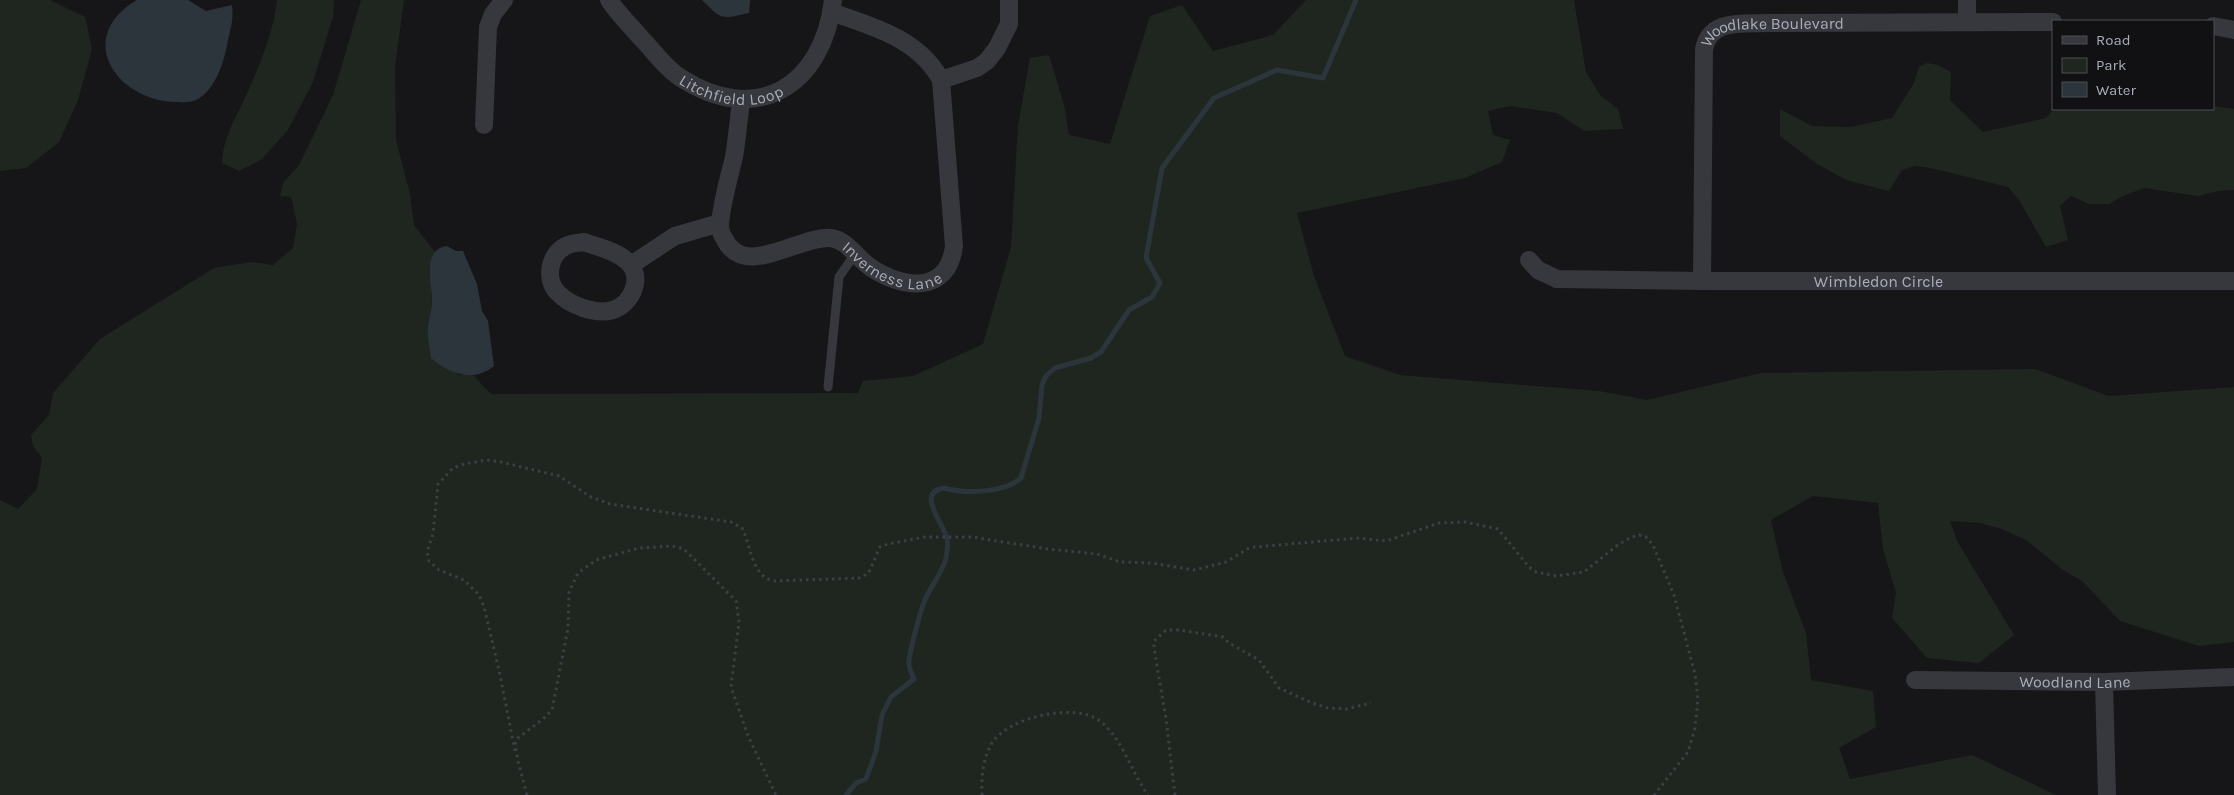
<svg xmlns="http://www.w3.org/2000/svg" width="2234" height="795" viewBox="0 0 2234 795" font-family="Karla,sans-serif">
<rect width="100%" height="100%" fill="#161618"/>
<g fill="#1e261f">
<path d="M0,0H50L85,17L92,49L78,100L59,142L26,168L0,171Z"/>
<path d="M277,0H334L333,17L313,82L288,130L261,160L239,171L222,163C223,139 233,123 243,102C257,71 274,33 277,0Z"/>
<path d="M361,0H404L395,67L396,140L410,194L414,225L435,252L430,265L432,302L428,328L458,375H473L491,394L858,393L863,381L913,376L983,344L1011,247L1018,125L1030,58L1049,55L1064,105L1069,135L1110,144L1150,16L1182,5L1213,51L1273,35L1306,0H1574L1586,72L1600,95L1618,109L1623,129L1584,131L1557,113L1510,106L1488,111L1493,135L1510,140L1502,162L1465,178L1297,213L1314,276L1345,356L1400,375L1599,391L1647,400L1761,373L2035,369L2109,396L2234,387V642L2199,646L2120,621L2082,581L2063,570L2026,540L2002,529L1979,523L1950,521L1957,541L2014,635L1979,663L1927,658L1892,618L1896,593L1883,549L1878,503L1813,496L1771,520L1783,572L1806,633L1811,680L1873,691L1876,727L1839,748L1850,779L1972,755L2056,795H0V500L18,509L37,489L42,458L33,446L31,435L49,415L53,393L100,339L214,268L252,262L273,265L293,248L297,224L291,197L280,196L283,183L299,165L333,95Z"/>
<path d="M1927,63L1938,65L1951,72L1950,100L1983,132L2046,118L2054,109H2213V106L2234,109V190L2218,191L2198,196L2144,188L2123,196L2109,204H2089L2071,196L2060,206L2068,240L2046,247L2019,200L2008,187L1931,168L1915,166L1902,170L1889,191L1846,180L1817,164L1780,136V109L1812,126L1851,127L1892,118L1914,83L1919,67Z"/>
</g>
<g fill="#2c353c">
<path d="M137,0H188L206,11L232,5C234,22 230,29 227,45C224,63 214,92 196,100C191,103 180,102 174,102C114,99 75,36 137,0Z"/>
<path d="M702,0H750L749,13C721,19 723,21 702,0Z"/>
<path d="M447,246L456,251H463L477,284L482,311L488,321L494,366C473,383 449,374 431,358C430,348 427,337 428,327C429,319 431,311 432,303C433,286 420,250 447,246Z"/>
</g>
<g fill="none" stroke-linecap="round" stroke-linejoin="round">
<path stroke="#2c353c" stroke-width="5" d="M846,795L856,783L866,779L876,751L882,715L891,697L914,679C912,674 908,667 909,661C910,650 920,613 924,602C930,587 942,574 946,558C947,553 948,543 947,538C944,525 915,492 944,488C964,494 1005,493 1021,478L1039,418L1042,385L1046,376L1055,368L1091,358L1101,352L1129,310L1152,297L1160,283L1146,258L1162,168L1214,98L1277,70L1323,78L1356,0"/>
<g stroke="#3d3f44" stroke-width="3" stroke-dasharray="2.5 4" stroke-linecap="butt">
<path d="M515,751L499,670L484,607L479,595L464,580L439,570L429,561L427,552L433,534L438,484L453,468L464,464L487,460L501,462L559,476L591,497L610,504L731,522L742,528C751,545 751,575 773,581L861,578L869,572L880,547L888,544L925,537H972L1048,549L1097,554L1120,562L1151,563L1194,570L1226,562L1249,548L1255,547L1359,538L1386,541L1439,523L1465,522L1498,529L1529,567L1536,572L1556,576L1584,572L1619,544L1632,537L1639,535L1646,537L1653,545L1674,595L1695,674L1698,699L1695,728L1688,752L1654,795"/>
<path d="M527,795L518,761L515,744L518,738L543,719L552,710L568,628L569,592L578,573L596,560L639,548L672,546L682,548L688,553L736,601L739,622L731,687L748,736L776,795"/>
<path d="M982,795C981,778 983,758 992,743C1008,717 1075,702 1100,721C1123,739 1131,772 1148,795"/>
<path d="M1175,795L1166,719L1154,648V641L1166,630H1179L1223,637L1229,643L1259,660L1279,688L1312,703L1328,708L1346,709L1371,703"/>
</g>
<path stroke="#37383d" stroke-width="9" d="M828,387L839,277L855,254"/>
<g stroke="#37383d" stroke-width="18">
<path id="s1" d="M609,0C618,14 630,25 641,38C654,51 665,68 681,78C757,127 823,86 833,0"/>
<path d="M1967,0V21"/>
<path d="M2213,26L2234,30"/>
<path d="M941,80L977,68L987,61L997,48L1009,24V0"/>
<path id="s2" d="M741,100C739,119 737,138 734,157C729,178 722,201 720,224C720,228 721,234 724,238C744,281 799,235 831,238C847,240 857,258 870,267C902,289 948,295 954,246L941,80C918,38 873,27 831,12"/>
<path d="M484,125L488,27L493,14L504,0"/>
<path d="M584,242C598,247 616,251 627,261C644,276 633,303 613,310C596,315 570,306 557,292C545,279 549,254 566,246C571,243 578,243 584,242Z"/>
<path id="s3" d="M1529,260L1538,270L1557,279L1702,281H2234"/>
<path d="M631,265L675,236L720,223"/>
<path id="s4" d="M1702,281L1704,49C1710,19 1741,24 1766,23L2053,22"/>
<path id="s5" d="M1915,680L2104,682L2234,677"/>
<path d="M2104,682L2107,795"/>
</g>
</g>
<g text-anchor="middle" stroke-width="4" stroke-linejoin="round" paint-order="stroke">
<g font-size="16" fill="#a8adb8" stroke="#111113">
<text dy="6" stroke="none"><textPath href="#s4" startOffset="310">Woodlake Boulevard</textPath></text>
<text dy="6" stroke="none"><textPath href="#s1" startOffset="160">Litchfield Loop</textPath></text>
<text dy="6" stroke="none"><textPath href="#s2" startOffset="328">Inverness Lane</textPath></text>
<text dy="6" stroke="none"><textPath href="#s3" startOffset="356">Wimbledon Circle</textPath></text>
<text dy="6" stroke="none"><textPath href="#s5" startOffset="160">Woodland Lane</textPath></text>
</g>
</g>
<rect x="2052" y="20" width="162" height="90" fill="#111113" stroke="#4d4f55"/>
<rect x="2062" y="36" width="25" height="8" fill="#37383d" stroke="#4d4f55"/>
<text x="2096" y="45" font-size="15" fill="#a8adb8">Road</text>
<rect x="2062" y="58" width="25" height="15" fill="#1e261f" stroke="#4d4f55"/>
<text x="2096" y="70" font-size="15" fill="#a8adb8">Park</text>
<rect x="2062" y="82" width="25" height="15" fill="#2c353c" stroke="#4d4f55"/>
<text x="2096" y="95" font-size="15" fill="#a8adb8">Water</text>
</svg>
